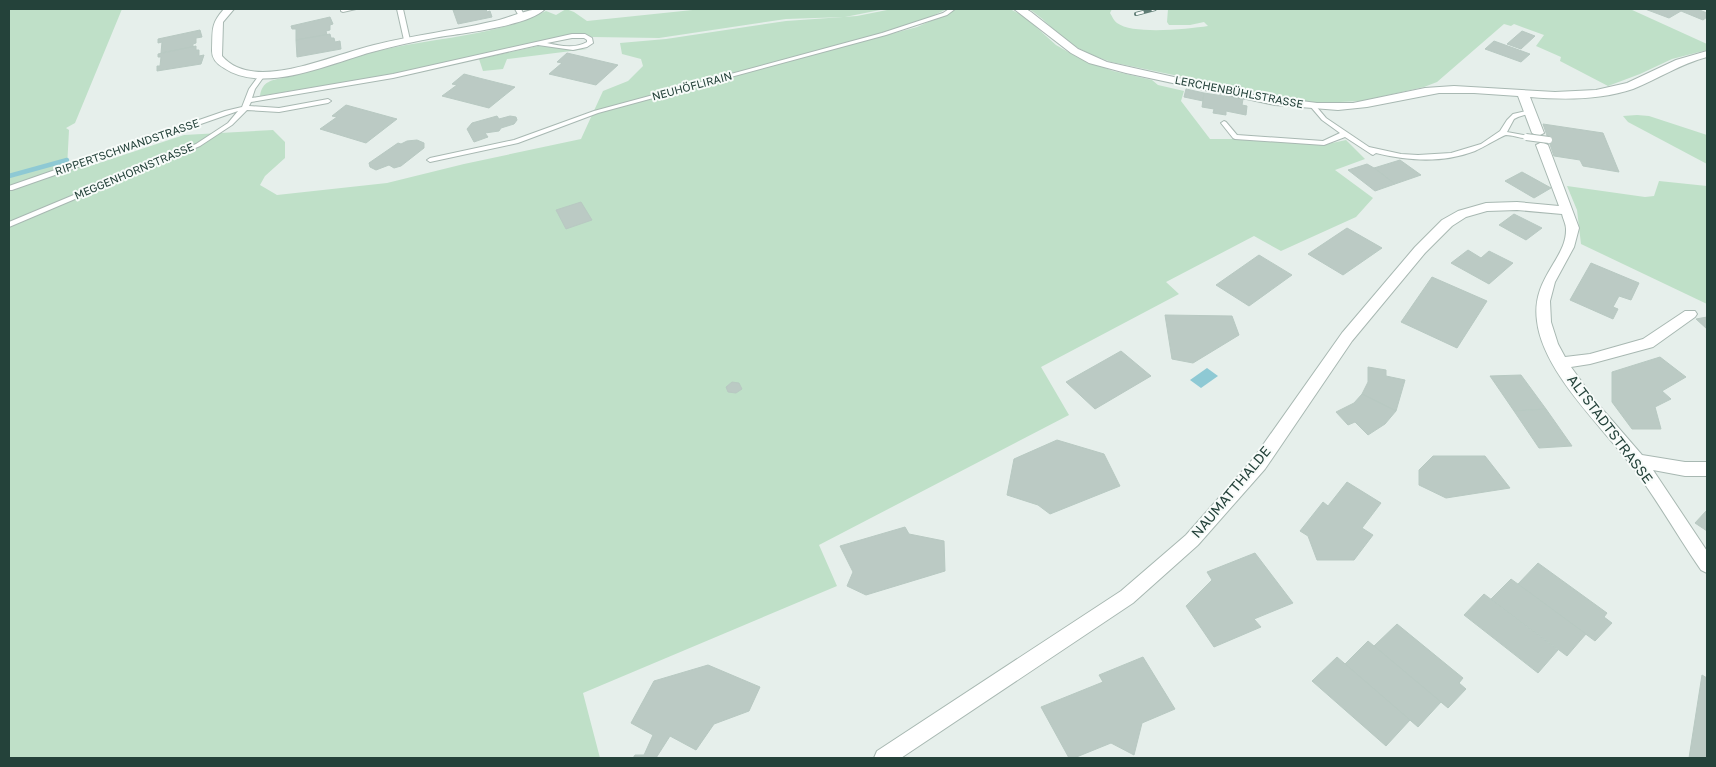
<svg xmlns="http://www.w3.org/2000/svg" width="1716" height="767" viewBox="0 0 1716 767" font-family="'Golos Text',sans-serif">
<rect width="100%" height="100%" fill="#e6efeb"/>
<g fill="#bfe0c8">
<path d="M9,9H122L75,123L66,128L69,130L67,168L87,167L184,135L273,130L285,142V158L265,176L260,185L277,195L387,183L464,164L581,139L603,91L628,81L643,66L641,59L622,54L620,43L666,39L786,21L857,16L892,9H947L918,23L865,38L868,40L917,27L957,9H1010L1025,17L1056,45L1077,57L1113,71L1152,80L1158,85L1184,91L1181,101L1210,139H1252L1323,145L1346,140L1365,159L1335,170L1373,198L1356,217L1281,251L1254,236L1166,282L1179,294L1041,367L1069,415L819,545L837,586L583,693L600,758H9Z"/>
<path d="M566,9L574,12L587,21L702,9H885L845,17L786,19L659,38L592,37L579,33L394,74L260,96C262,81 272,80 284,78L285,76C321,69 355,55 391,48C444,37 498,35 546,11L556,15Z"/>
<path d="M1029,9H1112L1110,13C1112,16 1114,21 1117,23C1133,35 1188,29 1208,26L1204,22L1190,25H1169L1167,22L1168,9H1630L1707,44V50L1672,59L1640,74L1608,86L1560,61L1561,57L1536,46L1544,35L1514,24L1511,26L1504,24L1437,82L1424,87L1362,101L1317,103L1298,101L1111,62C1095,56 1078,50 1065,39C1052,29 1042,17 1029,9Z"/>
<path d="M538,46L587,49L507,59L503,69L483,71L479,59Z"/>
<path d="M1637,115L1649,116L1707,135V164L1628,122L1623,116Z"/>
<path d="M1659,181L1707,186V304L1581,244L1577,210L1567,186L1645,197L1654,196Z"/>
</g>
<path fill="#8ec9d4" d="M1207,368L1218,376L1201,388L1190,380Z"/>
<g fill="none" stroke-linecap="round" stroke-linejoin="round">
<path stroke="#8ec9d4" stroke-width="4.5" d="M9,176L67,160"/>
</g>
<g fill="#bbcac4" stroke="#b8c9c2">
<path d="M460,9H486L487,12L490,11L492,17L458,24L453,10Z"/>
<path d="M1645,9H1697L1707,13V17L1703,20L1681,11L1669,18Z"/>
<path d="M330,17L333,24L330,25V30L326,31L327,35L296,40V29H292L291,26Z"/>
<path d="M200,30L202,37L196,38V43L193,44V47L161,53L162,42L158,43V39Z"/>
<path d="M1522,31L1535,36L1521,49L1507,44Z"/>
<path d="M330,34L331,38H334L335,42L340,41L341,49L297,57L296,40Z"/>
<path d="M1494,41L1530,54L1521,62L1485,49Z"/>
<path d="M196,46V50H199V56L204,55L201,64L157,71V66H160L161,57H158V54Z"/>
<path d="M567,53L618,65L596,85L549,74L562,63L557,62Z"/>
<path d="M464,74L479,78L515,87L489,108L442,96L457,85L452,84Z"/>
<path d="M1186,89L1204,93L1203,101L1184,97Z"/>
<path d="M1204,93L1243,99L1242,105L1247,106L1246,115L1226,111V115L1213,113L1214,109L1202,107Z"/>
<path d="M346,105L397,119L366,143L320,129L337,117L332,116Z"/>
<path d="M497,116L499,119L510,116L516,117L517,120L514,124L501,128L499,131L485,133L488,137L474,142L467,129L472,123Z"/>
<path d="M1543,124L1603,133L1619,172L1583,166L1580,160L1554,156Z"/>
<path d="M417,140L424,143V148L401,166L394,168L389,165L376,170L370,167L369,163L398,143L401,144L407,141Z"/>
<path d="M1400,160L1421,175L1395,184L1374,168Z"/>
<path d="M1367,164L1374,168L1395,184L1375,191L1348,170Z"/>
<path d="M1522,172L1551,188L1534,198L1505,181Z"/>
<path d="M581,202L592,220L566,229L556,210Z"/>
<path d="M1514,214L1542,228L1526,240L1499,225Z"/>
<path d="M1347,228L1382,248L1343,275L1308,254Z"/>
<path d="M1468,250L1481,258L1489,251L1513,263L1489,284L1451,263Z"/>
<path d="M1259,255L1292,275L1249,306L1216,285Z"/>
<path d="M1591,263L1639,283L1631,300L1619,296L1613,307L1618,309L1613,319L1570,300Z"/>
<path d="M1432,277L1487,301L1457,348L1401,322Z"/>
<path d="M1165,315L1232,316L1239,335L1193,363L1172,359Z"/>
<path d="M1707,317V329L1696,319Z"/>
<path d="M1121,351L1151,376L1095,409L1066,382Z"/>
<path d="M1660,357L1686,377L1662,391L1671,399L1655,407L1661,429H1632L1612,402V372Z"/>
<path d="M1368,367L1386,370V376L1405,380L1396,411L1362,394L1368,382Z"/>
<path d="M1521,375L1546,409L1514,411L1490,376Z"/>
<path d="M732,382L739,383L742,389L736,393L728,392L726,387Z"/>
<path d="M1362,394L1396,411L1385,424L1368,435L1355,422L1348,425L1336,412L1354,403Z"/>
<path d="M1546,409L1572,446L1539,448L1514,411Z"/>
<path d="M1057,440L1104,454L1120,486L1050,514L1038,505L1007,495L1014,459Z"/>
<path d="M1433,456H1485L1510,488L1446,498L1419,485V470Z"/>
<path d="M1347,482L1381,503L1362,528L1373,535L1354,560H1317L1308,536L1300,531L1323,502L1328,506Z"/>
<path d="M1707,510V531L1695,523Z"/>
<path d="M905,527L909,534L944,541L945,571L866,595L847,586L853,572L840,546Z"/>
<path d="M1255,553L1293,603L1254,619L1261,627L1214,647L1186,606L1212,580L1207,572Z"/>
<path d="M1538,563L1607,613L1604,617L1612,623L1595,641L1518,584Z"/>
<path d="M1511,579L1586,634L1567,656L1491,599Z"/>
<path d="M1484,594L1558,650L1538,673L1464,615Z"/>
<path d="M1397,624L1463,678L1459,683L1466,689L1448,708L1374,646Z"/>
<path d="M1368,641L1441,702L1418,727L1345,664Z"/>
<path d="M1143,657L1175,709L1142,723L1134,755L1111,743L1074,758H1069L1041,707L1103,682L1099,675Z"/>
<path d="M1337,657L1410,720L1386,746L1312,681Z"/>
<path d="M708,665L760,687L749,711L714,724L696,750L670,736L656,758H633L635,755H644L653,735L631,723L654,681Z"/>
<path d="M1702,675L1707,678V758H1689Z"/>
</g>
<g fill="none" stroke-linecap="round" stroke-linejoin="round">
<defs>
<g id="service">
<path d="M341,9H356L343,12L341,11Z"/>
<path d="M397,9H403L410,40L409,41L404,40Z"/>
<path d="M515,9H521L525,17L524,18H520Z"/>
<path d="M949,9H955L947,15L886,35L598,113L518,143L430,162L427,160L430,158L514,140L594,111L882,33L943,13Z"/>
<path d="M572,34H585L592,38L593,43L587,47L573,50L538,45L393,78L251,102L249,106L279,108L328,99L331,101L328,103L279,112L247,110L232,125L200,146L9,227V222L196,144L228,123L238,111L12,190H9V186L225,111L242,107L249,89L260,74L265,75L255,89L252,98L393,74ZM572,38H584L587,40V42C575,49 560,46 547,43Z"/>
<path d="M1313,104L1315,105L1326,118L1369,147L1401,154L1418,155L1451,153L1481,144L1500,131L1507,120L1513,114L1531,110L1534,112L1518,117L1514,119L1507,132L1528,136V138C1521,139 1513,135 1506,135C1502,136 1482,148 1475,151C1444,163 1408,161 1376,153L1373,155L1371,154L1345,137L1324,145L1235,139L1233,138L1221,123L1224,121L1226,122L1237,135L1323,141L1340,133L1322,120L1310,106Z"/>
</g>
<g id="minor">
<path d="M224,9H234L223,22L222,56C232,68 248,72 263,72C301,71 338,54 374,45C413,35 452,31 490,22C508,19 527,8 545,9C528,26 464,33 439,37C416,41 394,46 372,52C331,63 264,95 224,68C217,64 212,59 212,51C213,30 210,25 224,9Z"/>
<path d="M1014,9H1026L1031,12L1078,49L1107,62L1254,95L1317,103H1353L1425,88L1454,86L1555,92L1596,90L1627,83L1676,60L1707,51V57C1680,64 1658,79 1633,89C1600,100 1564,100 1530,97L1544,133L1538,136L1532,133L1518,96L1474,93H1439L1367,107L1338,110L1275,105L1126,73L1089,63L1071,53Z"/>
<path d="M1542,142L1548,145L1579,228L1574,247L1555,282L1550,301L1551,322L1558,344L1565,357L1590,354L1643,339L1685,311H1695L1697,314L1695,317L1653,347L1590,364L1571,367L1597,403L1642,455L1685,462H1707V476H1685L1653,470L1707,551V573L1701,570C1678,537 1658,501 1634,469C1603,427 1543,373 1537,321C1531,278 1567,259 1566,229C1566,224 1563,219 1562,214L1517,210L1487,211L1466,217L1452,226L1425,253L1352,341L1265,469L1198,545L1133,603L901,758H874L877,751L1121,591L1186,535L1253,459L1342,333L1415,247L1442,220L1458,211L1486,203L1517,202L1559,206L1536,145Z"/>
</g>
</defs>
<use href="#service" stroke="#a8b8b2" stroke-width="2"/>
<use href="#minor" stroke="#a8b8b2" stroke-width="2"/>
<use href="#service" fill="#fff" fill-rule="evenodd"/>
<use href="#minor" fill="#fff" fill-rule="evenodd"/>
<defs>
<path id="rail" d="M1136,14L1155,9"/>
</defs>
<use href="#rail" stroke="#5f7d75" stroke-width="4"/>
<use href="#rail" stroke="#f7fbf9" stroke-width="2.5" stroke-dasharray="8" stroke-linecap="butt"/>
<defs>
<path id="service-bridge" d="M1526,137L1549,140"/>
</defs>
<use href="#service-bridge" stroke="#a8b8b2" stroke-width="8" stroke-linecap="butt"/>
<use href="#service-bridge" stroke="#fff" stroke-width="6"/>
</g>
<g text-anchor="middle" stroke-width="4" stroke-linejoin="round" paint-order="stroke">
<g font-size="11" fill="#24423a" stroke="#f7fbf9">
<text transform="translate(692 86) rotate(-15)" y="4">NEUHÖFLIRAIN</text>
<text transform="translate(1239 92) rotate(11)" y="4">LERCHENBÜHLSTRASSE</text>
<text transform="translate(127 147) rotate(-19)" y="4">RIPPERTSCHWANDSTRASSE</text>
<text transform="translate(134 171) rotate(-23)" y="4">MEGGENHORNSTRASSE</text>
</g>
<g font-size="14" fill="#24423a" stroke="#f7fbf9">
<text transform="translate(1610 429) rotate(53)" y="5">ALTSTADTSTRASSE</text>
<text transform="translate(1231 492) rotate(-50)" y="5">NAUMATTHALDE</text>
</g>
</g>
<rect width="1716" height="767" fill="none" stroke="#24423a" stroke-width="20"/>
</svg>
